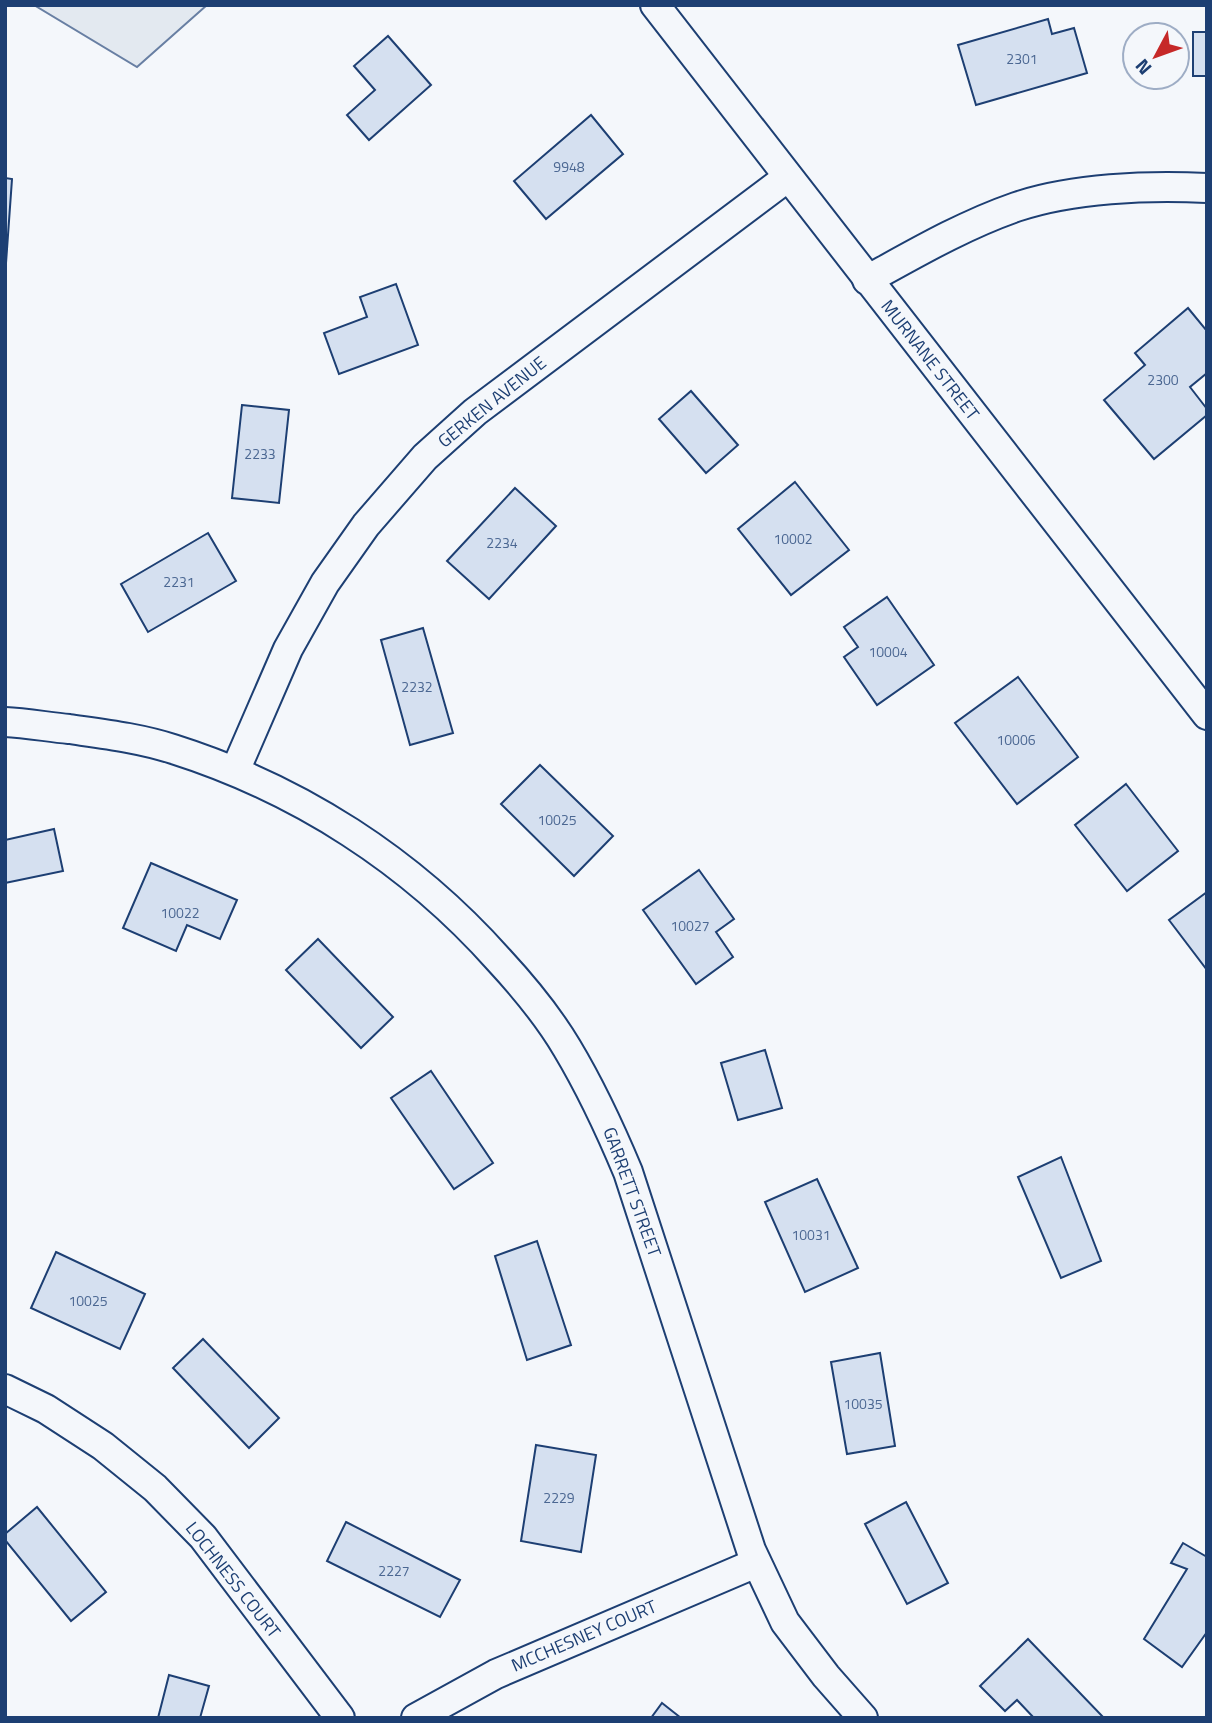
<svg xmlns="http://www.w3.org/2000/svg" width="1212" height="1723" viewBox="0 0 1212 1723" font-family="'Titillium Web',sans-serif">
<rect width="100%" height="100%" fill="#f4f7fb"/>
<path fill="#e3e9f0" stroke="#687fa3" stroke-width="2" d="M34,5H207L137,67Z"/>
<g fill="#d5e0f0" stroke="#1d3f73" stroke-width="2">
<path d="M1048,19L1052,34L1074,28L1087,73L976,105L958,45Z"/>
<rect x="1193" y="32" width="14" height="44"/>
<path d="M388,36L431,85L369,140L347,115L375,90L354,66Z"/>
<path d="M591,115L623,154L546,219L514,181Z"/>
<path d="M5,178L12,179L5,277Z"/>
<path d="M396,284L418,345L339,374L324,333L367,317L360,297Z"/>
<path d="M1188,308L1207,331V373L1190,387L1207,409V415L1154,459L1104,400L1145,365L1135,353Z"/>
<path d="M691,391L738,445L706,473L659,419Z"/>
<path d="M242,405L289,410L279,503L232,498Z"/>
<path d="M795,482L849,550L791,595L738,529Z"/>
<path d="M515,488L556,526L489,599L447,561Z"/>
<path d="M208,533L236,581L148,632L121,584Z"/>
<path d="M887,597L934,665L877,705L844,657L858,647L844,627Z"/>
<path d="M423,628L453,733L410,745L381,640Z"/>
<path d="M1018,677L1078,757L1017,804L955,723Z"/>
<path d="M540,765L613,836L574,876L501,804Z"/>
<path d="M1126,784L1178,851L1127,891L1075,825Z"/>
<path d="M54,829L63,871L5,883V840Z"/>
<path d="M151,863L237,900L220,939L187,925L176,951L123,928Z"/>
<path d="M699,870L734,919L716,932L733,957L696,984L643,910Z"/>
<path d="M1207,892V970L1169,920Z"/>
<path d="M318,939L393,1017L361,1048L286,970Z"/>
<path d="M765,1050L782,1108L738,1120L721,1063Z"/>
<path d="M431,1071L493,1163L454,1189L391,1098Z"/>
<path d="M1061,1157L1101,1261L1061,1278L1018,1177Z"/>
<path d="M817,1179L858,1268L805,1292L765,1202Z"/>
<path d="M537,1241L571,1345L527,1360L495,1256Z"/>
<path d="M56,1252L145,1294L120,1349L31,1308Z"/>
<path d="M203,1339L279,1418L249,1448L173,1368Z"/>
<path d="M880,1353L895,1446L847,1454L831,1362Z"/>
<path d="M536,1445L596,1455L581,1552L521,1541Z"/>
<path d="M906,1502L948,1583L907,1604L865,1524Z"/>
<path d="M37,1507L106,1592L71,1621L5,1540V1534Z"/>
<path d="M346,1522L460,1580L440,1617L327,1561Z"/>
<path d="M1183,1543L1207,1557V1632L1182,1667L1144,1639L1187,1569L1171,1563Z"/>
<path d="M1028,1639L1104,1718H1034L1017,1700L1005,1711L980,1686Z"/>
<path d="M169,1675L209,1686L200,1718H158Z"/>
<path d="M662,1703L681,1718H651Z"/>
</g>
<g fill="none" stroke-linecap="round" stroke-linejoin="round">
<defs>
<g id="minor">
<path d="M655,5L1207,715"/>
<path d="M867,280C916,253 964,225 1016,207C1072,188 1148,185 1207,188"/>
<path d="M5,722C26,723 48,727 69,729C104,734 139,738 173,749C299,789 411,861 499,960C524,987 548,1016 567,1048C591,1088 610,1129 628,1172L751,1550L785,1622L826,1676L863,1718"/>
<path d="M235,771L288,649L325,583L366,525L425,457L475,412L788,177"/>
<path d="M5,1389L46,1409L103,1446L155,1488L203,1537L340,1718"/>
<path d="M416,1718L496,1674L756,1563"/>
</g>
</defs>
<use href="#minor" stroke="#1d3f73" stroke-width="32"/>
<use href="#minor" stroke="#f4f7fb" stroke-width="28"/>
</g>
<g text-anchor="middle" stroke-width="5" stroke-linejoin="round" paint-order="stroke">
<g font-size="14" fill="#4b6792">
<text x="1022" y="64">2301</text>
<text x="569" y="172">9948</text>
<text x="1163" y="385">2300</text>
<text x="260" y="459">2233</text>
<text x="793" y="544">10002</text>
<text x="502" y="548">2234</text>
<text x="179" y="587">2231</text>
<text x="888" y="657">10004</text>
<text x="417" y="692">2232</text>
<text x="1016" y="745">10006</text>
<text x="557" y="825">10025</text>
<text x="180" y="918">10022</text>
<text x="690" y="931">10027</text>
<text x="811" y="1240">10031</text>
<text x="88" y="1306">10025</text>
<text x="863" y="1409">10035</text>
<text x="559" y="1503">2229</text>
<text x="394" y="1576">2227</text>
</g>
<g font-size="18" fill="#1d3f73" stroke="#f4f7fb">
<text transform="translate(930 360) rotate(52)" y="6">MURNANE STREET</text>
<text transform="translate(492 402) rotate(-39)" y="6">GERKEN AVENUE</text>
<text transform="translate(632 1192) rotate(70)" y="6">GARRETT STREET</text>
<text transform="translate(233 1580) rotate(52)" y="6">LOCHNESS COURT</text>
<text transform="translate(584 1636) rotate(-23)" y="6">MCCHESNEY COURT</text>
</g>
</g>
<rect width="1212" height="1723" fill="none" stroke="#1d3f73" stroke-width="14"/>
<g transform="translate(1156 56) rotate(229)"><circle r="33" fill="#f4f7fb" stroke="#9eadc5" stroke-width="2"/>
<path d="M0-5L12 26L0 18L-12 26Z" fill="#c62828"/>
<text y="-10" font-size="19" font-weight="bold" text-anchor="middle" fill="#1d3f73">N</text>
</g>
</svg>
